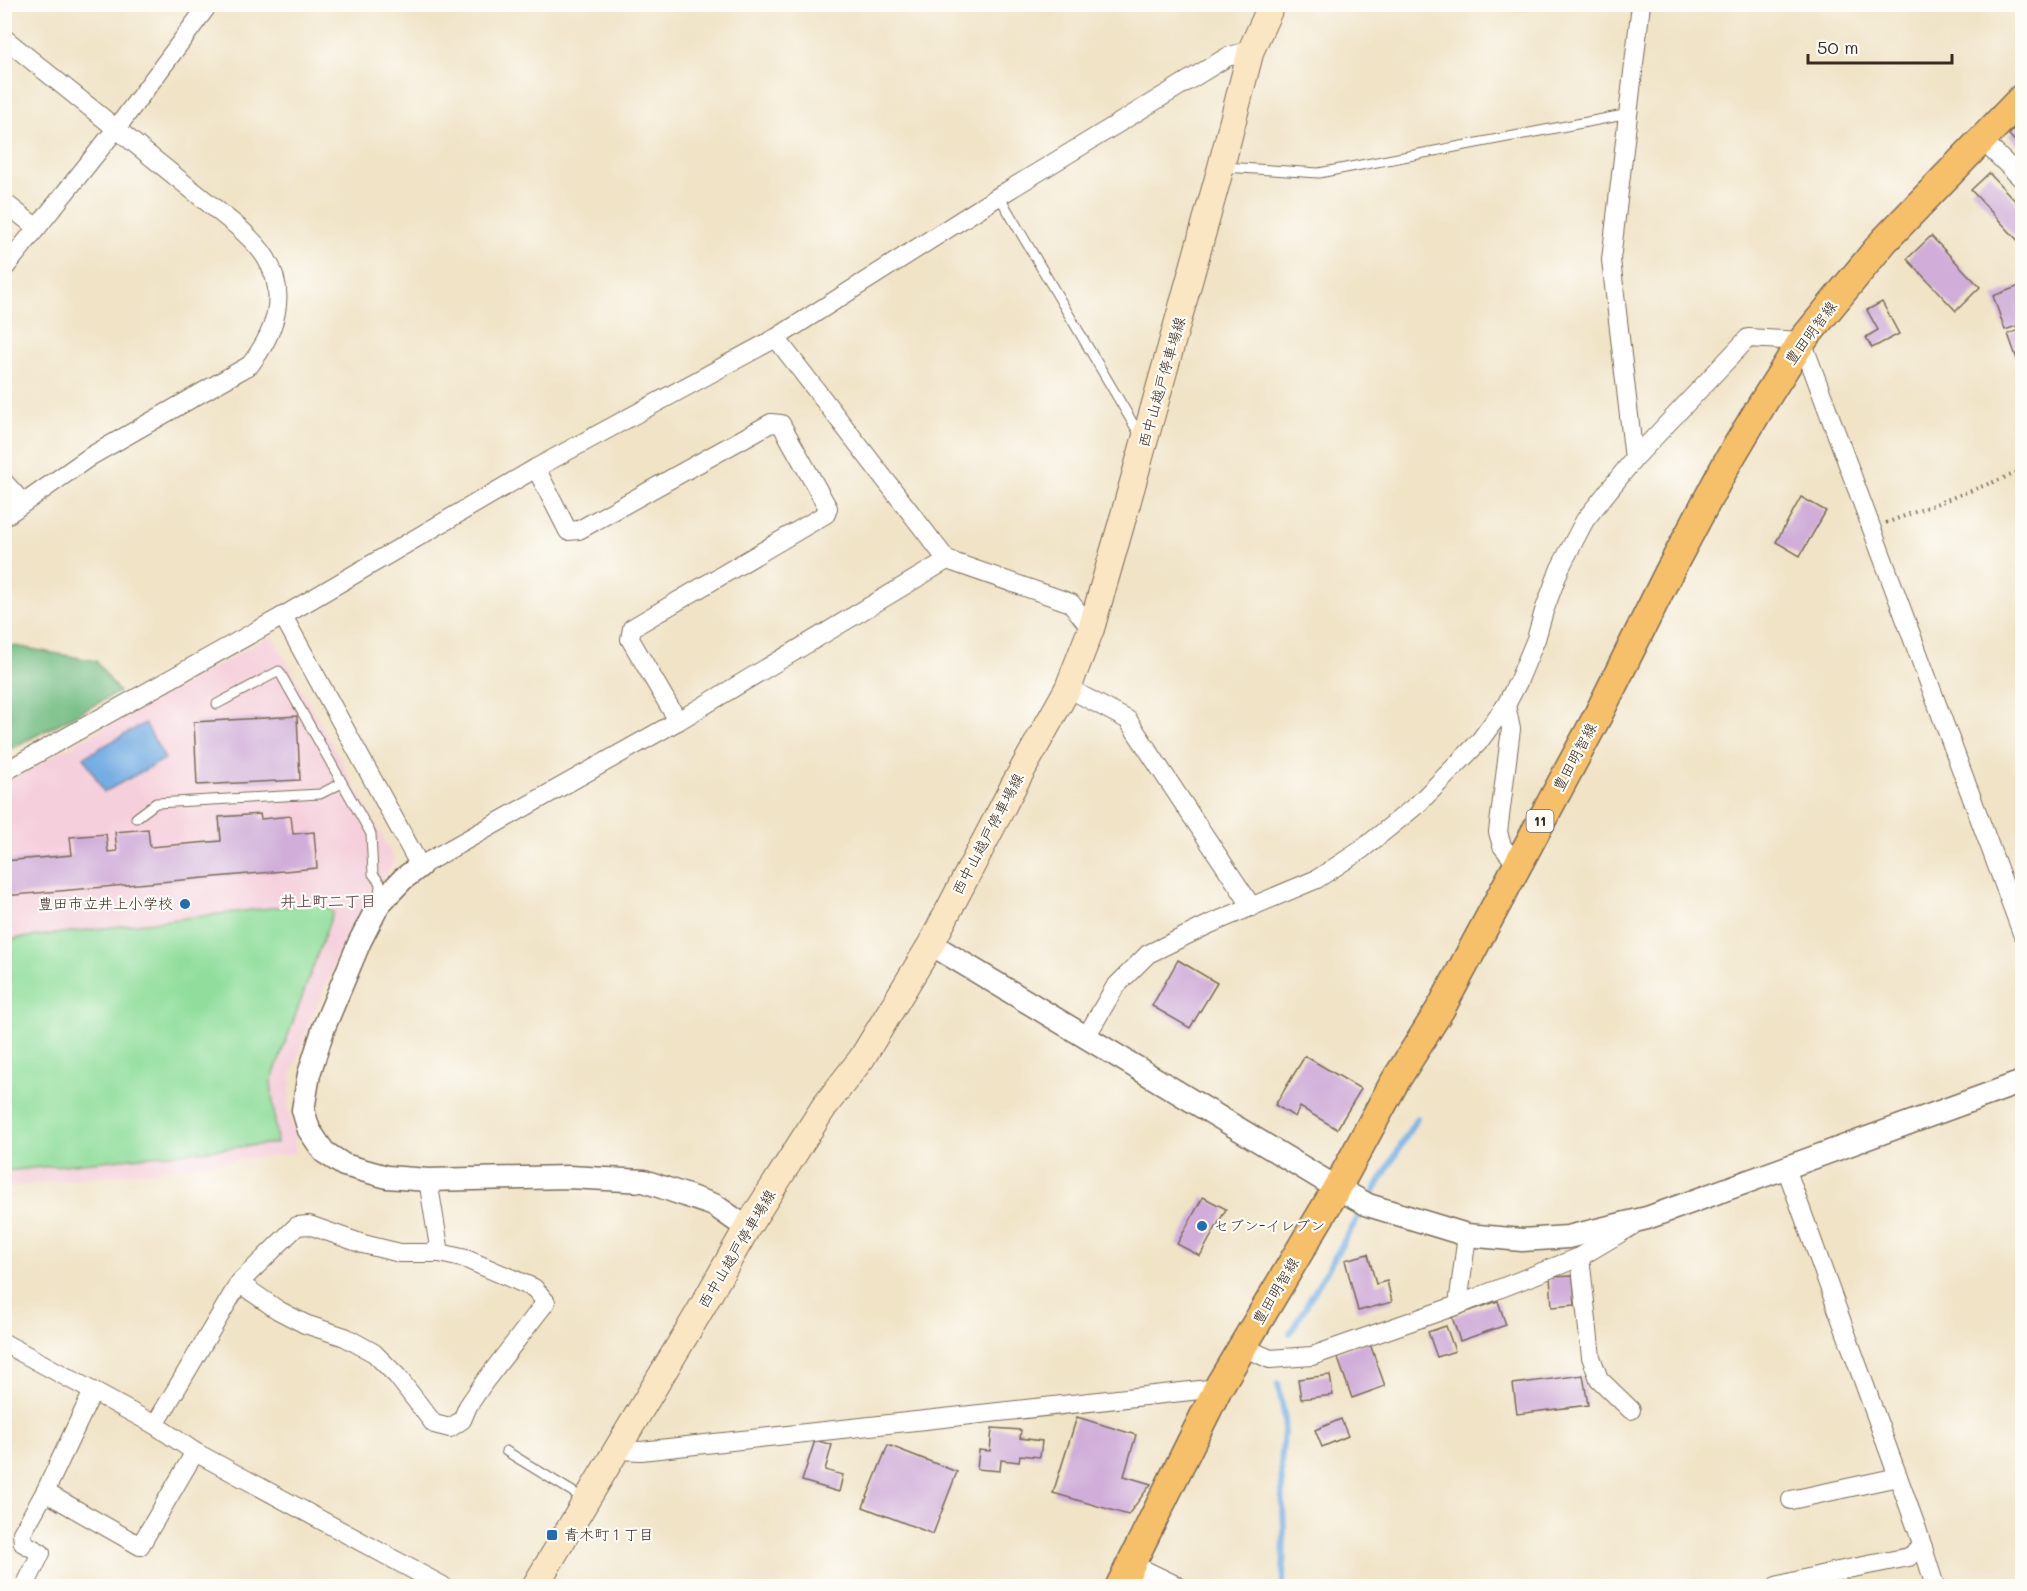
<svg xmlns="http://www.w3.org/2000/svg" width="2027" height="1591" viewBox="0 0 2027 1591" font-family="Mali,'Klee One',sans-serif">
<rect width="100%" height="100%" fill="#fdfcf7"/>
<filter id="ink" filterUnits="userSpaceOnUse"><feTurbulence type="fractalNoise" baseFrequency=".0167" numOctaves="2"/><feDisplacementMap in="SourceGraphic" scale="12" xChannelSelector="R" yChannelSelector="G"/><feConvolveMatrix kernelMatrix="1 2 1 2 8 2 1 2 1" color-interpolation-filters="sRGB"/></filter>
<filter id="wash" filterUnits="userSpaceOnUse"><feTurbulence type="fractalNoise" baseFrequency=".008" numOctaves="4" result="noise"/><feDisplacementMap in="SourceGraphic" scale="24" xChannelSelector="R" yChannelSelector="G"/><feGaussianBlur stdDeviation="1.35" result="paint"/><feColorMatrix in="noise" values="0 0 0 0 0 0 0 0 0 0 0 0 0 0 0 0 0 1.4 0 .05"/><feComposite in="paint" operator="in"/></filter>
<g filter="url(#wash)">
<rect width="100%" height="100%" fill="#f0e3c6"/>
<path fill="#f5cfdc" d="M272,635L395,860L352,926L309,1024L292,1073L288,1110L294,1134L296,1153L5,1188L4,783Z"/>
<path fill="#91de9c" stroke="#66845d" stroke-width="1.5" d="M319,902L333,912L271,1082L277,1143L5,1171V940Z"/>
<path fill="#74bd84" stroke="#587451" stroke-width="1.5" d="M4,644L96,661L119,692L5,752Z"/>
<path fill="#73ade3" stroke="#576c80" stroke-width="1.5" d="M145,723L165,759L104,792L84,757Z"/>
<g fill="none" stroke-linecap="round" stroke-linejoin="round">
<g stroke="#73ade3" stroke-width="6">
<path d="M1369,1200L1417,1118"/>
<path d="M1290,1333L1363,1209"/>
<path d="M1278,1384L1285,1420L1281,1464L1284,1530L1283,1586"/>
</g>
</g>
<g id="blocks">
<g fill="#d0aed9">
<path d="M2022,121V148L2009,135Z"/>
<path d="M1989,173L2022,208V245L1971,190Z"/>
<path d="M1931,236L1980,287L1956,311L1907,259Z"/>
<path d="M2022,285V324L2005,330L1993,296Z"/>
<path d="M1882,302L1899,334L1872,348L1866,337L1878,330L1867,310Z"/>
<path d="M2022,329V364L2019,365L2008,334Z"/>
<path d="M1801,497L1826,511L1800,556L1776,542Z"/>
<path d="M297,716L300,780L197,785L194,722Z"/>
<path d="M260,814L261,819L291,816L293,834L314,832L317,868L4,896V861L72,855L70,837L106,834L108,852L117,851L115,832L148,829L150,847L221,841L219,817Z"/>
<path d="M1178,960L1217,983L1190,1028L1152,1006Z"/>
<path d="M1305,1056L1361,1089L1337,1129L1300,1107L1295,1117L1275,1105Z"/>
<path d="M1203,1197L1226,1209L1200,1256L1177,1244Z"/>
<path d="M1368,1254L1376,1284L1387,1281L1392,1302L1358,1311L1345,1260Z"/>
<path d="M1573,1276L1575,1305L1552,1307L1550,1277Z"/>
<path d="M1498,1301L1506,1325L1460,1341L1452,1317Z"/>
<path d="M1446,1326L1455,1351L1437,1357L1428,1332Z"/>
<path d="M1369,1341L1385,1386L1352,1398L1336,1353Z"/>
<path d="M1330,1375L1333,1395L1301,1399L1298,1379Z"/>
<path d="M1583,1375L1588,1405L1517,1414L1513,1384Z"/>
<path d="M1077,1417L1136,1435L1124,1476L1151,1484L1128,1515L1053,1493Z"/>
<path d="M1341,1419L1348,1436L1322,1447L1315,1430Z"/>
<path d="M992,1428L1021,1430L1020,1438L1042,1441L1040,1457L1020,1455L1019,1462L1001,1460L1000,1471L977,1469L979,1450L990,1451Z"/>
<path d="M815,1440L832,1445L825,1470L843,1475L839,1492L802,1481Z"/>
<path d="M888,1445L957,1472L933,1534L863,1507Z"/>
</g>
</g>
</g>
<g filter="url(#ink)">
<use href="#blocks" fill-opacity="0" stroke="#7a6b59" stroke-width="1.5"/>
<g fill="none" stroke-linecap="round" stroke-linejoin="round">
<defs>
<g id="service">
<path d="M1224,167L1319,173L1629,114"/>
<path d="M999,196L1141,437"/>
<path d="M217,704L279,671L371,834L373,874L380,883L379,898"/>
<path d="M136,818L156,803L320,794L342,783"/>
<path d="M506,1451L586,1500"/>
</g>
<g id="minor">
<path d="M4,38L238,227C248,236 259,246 266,258C289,295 274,334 250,365L91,456L4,517"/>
<path d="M1983,141L2022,179"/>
<path d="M4,202L37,228"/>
<path d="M4,269L116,129L209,4"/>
<path d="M776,338L947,560L1071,603L1091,629"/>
<path d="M1634,459L1611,260L1641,4"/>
<path d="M536,468L568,531L579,530L771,423L781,424L828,508L826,514L632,628L630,639L678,721"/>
<path d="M4,482L23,503"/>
<path d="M283,616L420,866L678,721L947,560"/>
<path d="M1068,688L1128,720L1252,907"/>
<path d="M1506,705L1511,729L1498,832L1502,846L1518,866"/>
<path d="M4,772L283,616L536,468L776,338L999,196L1227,57L1251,50"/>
<path d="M1086,1037L1115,987L1148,954L1210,924L1317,879L1361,850L1418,804L1478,743L1506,705L1518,682L1536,639L1544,611L1560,568L1585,520L1634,459L1748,338L1802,341L2022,933"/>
<path d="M1786,1168L1917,1529L1935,1586"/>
<path d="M428,1180L440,1253"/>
<path d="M1580,1257L1591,1357L1599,1379L1631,1410"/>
<path d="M1458,1305L1467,1235"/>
<path d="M4,1343L155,1425L195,1452L443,1586"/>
<path d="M1243,1347L1270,1359L1312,1356L1458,1305L1580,1257L1632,1226"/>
<path d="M155,1425L239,1283L278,1310L305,1324L345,1337L374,1353L397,1376L434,1424L450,1428L462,1420L468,1406L485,1381L546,1302L534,1288L466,1259L440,1253H400L363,1244L309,1225L297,1226L239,1283"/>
<path d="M615,1450L641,1451L1218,1388"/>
<path d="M45,1492L140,1546L195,1452"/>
<path d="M1791,1500L1898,1477"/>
<path d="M1130,1563L1178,1586"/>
<path d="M25,1586L41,1553L23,1543L22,1533L45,1492L93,1391"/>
<path d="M1776,1586L1833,1572L1909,1557L1923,1547"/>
</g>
<g id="tertiary">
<path d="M420,866L403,879L379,904L360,941L324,1027L309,1074L303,1110L309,1130L324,1152L344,1165L387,1177L428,1180L569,1177L644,1181L714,1205L747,1228"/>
<path d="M931,944L1337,1188L1368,1205L1467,1235L1522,1240L1568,1237L1647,1218L2022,1082"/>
</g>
<path id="secondary" d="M535,1586L698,1314L747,1228L824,1107L862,1058L931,944L1015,783L1068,688L1091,629L1123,518L1221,167L1251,50L1272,4"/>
<path id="primary" d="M1120,1586L1218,1388L1337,1188L1394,1083L1441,1008L1597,717L1669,572L1727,463L1764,401L1802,341L1884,241L2022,98"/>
</defs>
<use href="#service" stroke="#7a6b59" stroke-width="11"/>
<use href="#minor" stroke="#7a6b59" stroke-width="20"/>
<use href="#tertiary" stroke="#7a6b59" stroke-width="25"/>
<use href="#secondary" stroke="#7a6b59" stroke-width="28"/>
<use href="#primary" stroke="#7a6b59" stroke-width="31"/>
<path stroke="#7a6b59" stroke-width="4" stroke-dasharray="1.5 4.5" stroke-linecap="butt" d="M1886,523L2022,471"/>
<use href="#service" stroke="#fff" stroke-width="9"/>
<use href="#minor" stroke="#fff" stroke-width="18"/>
<use href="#tertiary" stroke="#fff" stroke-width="22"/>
<use href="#secondary" stroke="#fbe6c4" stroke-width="26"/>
<use href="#primary" stroke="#f6c06b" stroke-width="28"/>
</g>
</g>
<g fill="#1f6fb2" stroke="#fdfcf7" stroke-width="2">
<circle cx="185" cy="904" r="6"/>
<circle cx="1202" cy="1226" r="6"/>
<rect x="546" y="1529" width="12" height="12" rx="3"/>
</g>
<g text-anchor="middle" stroke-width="4.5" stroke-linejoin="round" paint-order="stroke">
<rect fill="#fdfcf7" stroke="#75695f" stroke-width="1.5" x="1526.5" y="810" width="27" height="22" rx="4.5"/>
<g font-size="14" font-weight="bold" fill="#3b2a1e">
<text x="1540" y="826">11</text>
</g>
<g font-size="15" fill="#3b2a1e" stroke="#fdfcf7">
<text transform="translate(1811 333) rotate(-53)" y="5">豊田明智線</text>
<text transform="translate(1162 382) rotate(-74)" y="5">西中山越戸停車場線</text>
<text transform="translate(1575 757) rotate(-62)" y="5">豊田明智線</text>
<text transform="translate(988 834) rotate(-62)" y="5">西中山越戸停車場線</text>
<text transform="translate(737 1249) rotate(-59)" y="5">西中山越戸停車場線</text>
<text transform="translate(1276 1291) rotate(-59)" y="5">豊田明智線</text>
</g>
<g font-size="15" fill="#3b2a1e" stroke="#fdfcf7" text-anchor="start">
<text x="173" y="909" text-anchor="end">豊田市立井上小学校</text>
<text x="1214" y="1231">セブン-イレブン</text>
<text x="564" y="1540">青木町１丁目</text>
</g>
<g font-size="16" font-weight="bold" fill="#6f585f" stroke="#fdfcf7">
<text x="328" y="907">井上町二丁目</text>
</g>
</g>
<rect width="2027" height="1591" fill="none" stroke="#fdfcf7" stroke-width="24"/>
<path d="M1808 54v9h144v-9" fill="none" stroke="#3b2a1e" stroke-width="3"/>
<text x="1817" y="54" font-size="18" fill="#3b2a1e" stroke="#fdfcf7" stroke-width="4.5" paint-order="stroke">50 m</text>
</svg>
